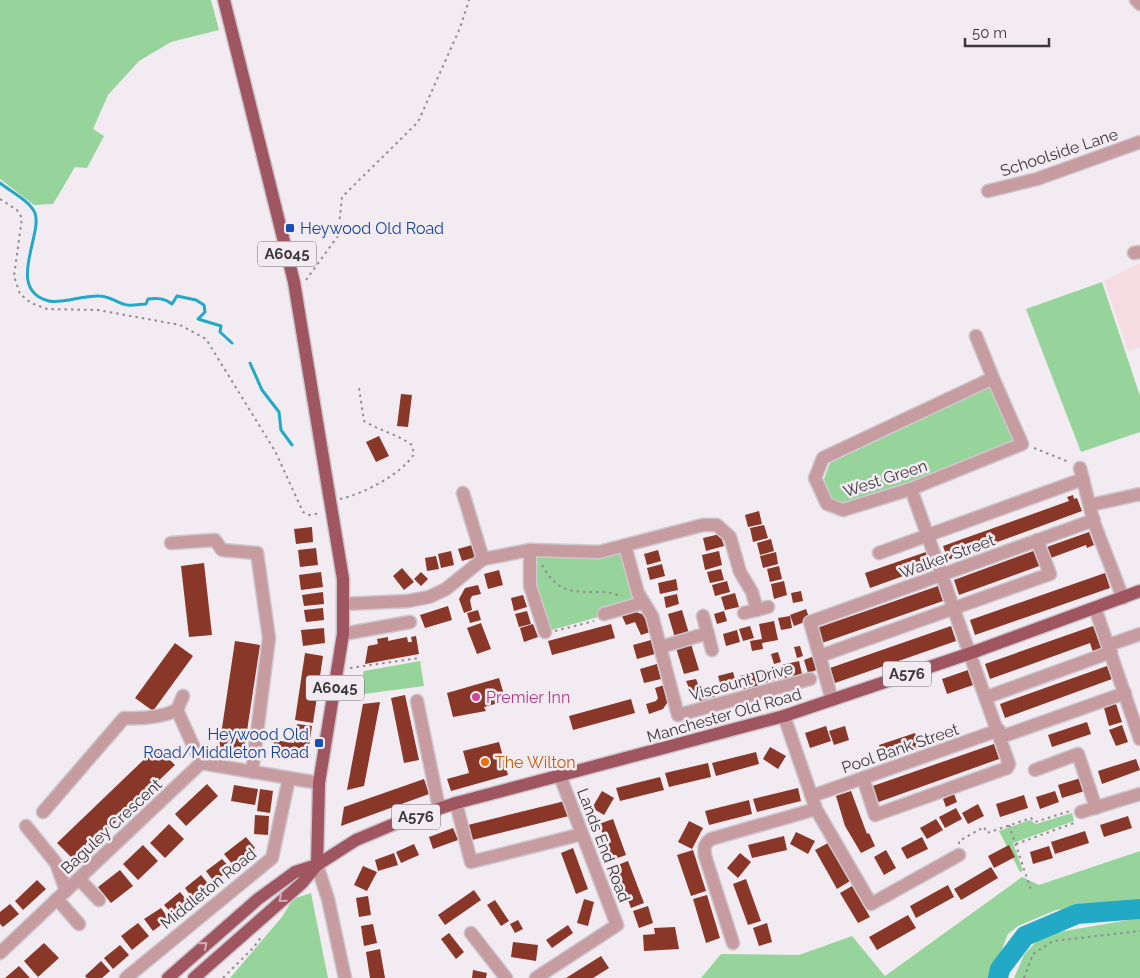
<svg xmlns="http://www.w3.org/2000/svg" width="1140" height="978" viewBox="0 0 1140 978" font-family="Raleway,sans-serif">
<rect width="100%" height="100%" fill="#f2ebf2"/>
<path fill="#f6dce2" d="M1140,263V347L1128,351L1104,281Z"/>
<g fill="#97d49b">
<path d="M0,0H211L219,30L171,42L139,61L108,95L93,129L104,136L87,168L75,167L53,204L34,205L0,179Z"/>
<path d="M1102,282L1140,396V432L1081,452L1026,309Z"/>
<path d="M992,386L1016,445L849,508L834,505L824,479L830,463Z"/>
<path d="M533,552H622L633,602L597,614L598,617L552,630L548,628L533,584Z"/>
<path d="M420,661L424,686L356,695L364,671Z"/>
<path d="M1072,813L1074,821L1013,843L1023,871L1020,872L999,831L1030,820L1036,824Z"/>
<path d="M1140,851V902L1056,910L1018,926L1008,934L991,978H701L721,954L799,955L852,936L885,976L1022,877L1039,885Z"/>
<path d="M311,893L328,978H230L282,917L293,899Z"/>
<path d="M1140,918V978H1014L1024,955L1042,935Z"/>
</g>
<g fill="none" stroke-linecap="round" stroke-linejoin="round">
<g stroke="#22a9c6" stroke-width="3">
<path d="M0,183C10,191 30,201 35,213C43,235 5,290 49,301C62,304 84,295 99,296C109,296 114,301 123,304C129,307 140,304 146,304L148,299C157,298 165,298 172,304L177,296L196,300L204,305L205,312L198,319L221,326L220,332L232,343"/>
<path d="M250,363L262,390L279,412L281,430L292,445"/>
</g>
<path stroke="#22a9c6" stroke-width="20" d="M998,978L1000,969L1025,936L1077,914L1140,909"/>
</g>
<g fill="#883728">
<path d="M401,394L412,395L408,427L397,426Z"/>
<path d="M379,436L389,456L376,462L366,442Z"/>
<path d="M1073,495L1074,499L1077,498L1082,511L948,560L943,546L1069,501L1067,497Z"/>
<path d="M759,511L762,524L748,527L745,515Z"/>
<path d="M764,525L768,538L753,542L750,528Z"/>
<path d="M312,527L313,542L296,544L294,529Z"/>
<path d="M1089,532L1094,545L1087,548L1086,545L1048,559L1044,548Z"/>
<path d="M720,534L724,546L706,551L703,538Z"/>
<path d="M771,539L774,551L760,555L757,543Z"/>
<path d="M472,545L476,557L462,561L458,549Z"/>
<path d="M316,548L318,565L300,567L298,550Z"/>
<path d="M658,550L661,561L647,565L644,554Z"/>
<path d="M1036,550L1042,565L959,595L954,580Z"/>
<path d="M451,551L454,565L441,568L438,554Z"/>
<path d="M719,551L722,565L705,570L702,555Z"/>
<path d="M776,552L778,564L763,568L760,556Z"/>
<path d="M926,552L931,566L870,588L865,573Z"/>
<path d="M436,556L439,569L427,571L425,558Z"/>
<path d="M204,563L212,635L189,637L181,566Z"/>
<path d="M662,564L665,576L650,580L647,568Z"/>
<path d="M779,566L782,579L770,582L767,569Z"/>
<path d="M402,568L414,582L404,590L393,576Z"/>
<path d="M721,569L724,580L710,583L707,572Z"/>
<path d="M499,570L503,585L488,589L484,574Z"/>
<path d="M321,572L323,587L301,590L299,575Z"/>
<path d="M421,572L428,579L421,586L414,579Z"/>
<path d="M1105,573L1110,588L975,635L970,620Z"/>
<path d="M676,579L678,590L660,594L658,583Z"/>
<path d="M727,581L730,592L715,596L712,585Z"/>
<path d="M784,581L787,595L774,599L771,584Z"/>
<path d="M478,585L481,594L472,596L470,600L472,610L464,613L459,599L465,588Z"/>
<path d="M938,586L943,601L822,643L817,628Z"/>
<path d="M801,591L803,601L793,603L791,593Z"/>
<path d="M323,592L324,604L304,606L302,595Z"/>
<path d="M735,593L739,607L725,610L721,597Z"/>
<path d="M677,594L679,604L666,608L664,597Z"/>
<path d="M523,595L527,607L514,611L511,598Z"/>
<path d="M448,606L452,620L425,628L420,615Z"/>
<path d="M323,608L324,620L306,622L304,610Z"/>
<path d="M806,609L810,620L794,626L790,615Z"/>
<path d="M478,610L481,620L470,623L467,613Z"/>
<path d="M682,610L690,637L676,641L668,614Z"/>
<path d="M527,611L531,624L519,627L515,614Z"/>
<path d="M724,611L727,621L717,624L714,614Z"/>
<path d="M636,612L647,616L650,632L641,635L635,622L626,625L622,616Z"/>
<path d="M790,616L792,628L781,630L778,618Z"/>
<path d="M774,621L778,640L762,643L763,649L752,651L750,641L762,639L759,624Z"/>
<path d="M481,623L491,649L477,654L467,628Z"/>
<path d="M533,624L538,637L524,642L520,628Z"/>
<path d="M611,624L615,638L552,655L548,641Z"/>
<path d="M750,626L754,638L743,641L739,629Z"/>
<path d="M951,626L956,641L835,683L830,668Z"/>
<path d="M1093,626L1103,652L1094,655L1090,643L990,679L985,664Z"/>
<path d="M324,628L325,643L303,646L301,630Z"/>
<path d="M737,630L740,642L726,646L723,634Z"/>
<path d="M416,636L419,654L365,664L368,646L378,644L377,639L388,637V641L407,637L408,642H412L411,637Z"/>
<path d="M651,640L655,654L637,659L633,645Z"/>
<path d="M235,641L260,645L244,751L219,748Z"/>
<path d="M175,643L193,656L153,711L135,698Z"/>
<path d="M691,644L699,670L684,674L676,648Z"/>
<path d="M800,646L803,656L797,658L794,647Z"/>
<path d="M778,652L781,662L774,664L771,654Z"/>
<path d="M305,653L323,656L313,723L295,720Z"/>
<path d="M817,655L822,668L808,673L804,660Z"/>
<path d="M799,661L802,674L785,678L782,665Z"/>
<path d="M657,664L661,679L644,683L640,669Z"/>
<path d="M1107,666L1112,679L1005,718L1000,704Z"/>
<path d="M776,667L779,679L764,683L761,671Z"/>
<path d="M968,670L973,685L947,694L942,679Z"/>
<path d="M733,672L737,686L722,690L718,676Z"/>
<path d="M755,672L758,686L743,689L740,676Z"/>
<path d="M499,678L506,701L484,707L486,711L453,717L447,693Z"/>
<path d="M696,679L700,689L704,691L713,688L716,696L701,701L692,695L686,681Z"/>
<path d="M664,685L669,700L663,709L649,714L646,704L656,701L658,698L655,688Z"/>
<path d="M405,695L419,760L404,763L391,698Z"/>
<path d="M631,699L635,713L573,730L569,716Z"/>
<path d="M380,702L364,786L347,790L363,704Z"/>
<path d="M1116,704L1122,722L1109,726L1104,708Z"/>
<path d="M1087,722L1091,734L1052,747L1048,735Z"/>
<path d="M297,724L312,726L307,760L272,755L274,740L294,743Z"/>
<path d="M1122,725L1128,742L1116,746L1109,730Z"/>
<path d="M826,726L831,741L810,748L805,733Z"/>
<path d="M845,726L849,740L834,745L829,731Z"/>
<path d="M915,733L920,748L884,760L879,745Z"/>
<path d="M499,742L508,775L451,791L447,779L469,773L463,751Z"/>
<path d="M994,744L999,759L873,804L867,788Z"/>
<path d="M157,747L175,765L75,861L57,843Z"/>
<path d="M770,747L786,756L778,769L763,759Z"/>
<path d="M756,752L759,764L716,776L712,763Z"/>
<path d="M1136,759L1140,770L1102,784L1098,771Z"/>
<path d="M708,763L711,777L669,787L665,773Z"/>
<path d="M660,777L664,790L620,801L616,788Z"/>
<path d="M1084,777L1088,790L1062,798L1058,785Z"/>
<path d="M424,779L429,794L341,826L344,807Z"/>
<path d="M207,784L218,796L186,826L175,814Z"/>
<path d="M234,785L258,789L255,805L231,801Z"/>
<path d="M798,788L801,801L757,812L753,799Z"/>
<path d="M260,789L273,791L270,813L257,811Z"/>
<path d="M602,791L614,798L604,815L592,808Z"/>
<path d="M851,791L867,834L869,833L875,846L861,853L845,826L836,796Z"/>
<path d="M1055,791L1059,802L1040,809L1036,797Z"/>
<path d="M954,794L957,802L946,807L943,799Z"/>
<path d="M1024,795L1028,808L1000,817L996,804Z"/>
<path d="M749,800L752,814L709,825L705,811Z"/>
<path d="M565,801L569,816L472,840L468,825Z"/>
<path d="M978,804L984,816L968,824L962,813Z"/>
<path d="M956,808L962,819L945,828L939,817Z"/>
<path d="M255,815L269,816L268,835L254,834Z"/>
<path d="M1128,816L1132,828L1104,837L1100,825Z"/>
<path d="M613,819L626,855L612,860L599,824Z"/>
<path d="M936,819L943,830L927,839L920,828Z"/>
<path d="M689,821L703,828L692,849L678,842Z"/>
<path d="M169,824L184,839L165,858L150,843Z"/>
<path d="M453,828L458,840L433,849L429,837Z"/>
<path d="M1085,831L1089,843L1055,854L1051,842Z"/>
<path d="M796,832L815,841L808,854L790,844Z"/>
<path d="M784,836L787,850L752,858L748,845Z"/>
<path d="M246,837L255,848L233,865L224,854Z"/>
<path d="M922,837L928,849L907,859L901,848Z"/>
<path d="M828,843L850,881L837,889L815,850Z"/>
<path d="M414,844L419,855L401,863L396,852Z"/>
<path d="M143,845L158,861L138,880L123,864Z"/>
<path d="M1009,845L1015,857L994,868L988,856Z"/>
<path d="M1049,846L1053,858L1033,864L1030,852Z"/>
<path d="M573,848L588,889L576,894L561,853Z"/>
<path d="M693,850L706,891L691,896L677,855Z"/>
<path d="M886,850L896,868L884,875L874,857Z"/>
<path d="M394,853L398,865L378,871L375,860Z"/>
<path d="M740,853L751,862L738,878L727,868Z"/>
<path d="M222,859L231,869L214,882L206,871Z"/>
<path d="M628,861L644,903L631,908L615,866Z"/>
<path d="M363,866L377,872L367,891L354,885Z"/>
<path d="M991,867L998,878L961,900L954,889Z"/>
<path d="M120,870L133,886L111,903L98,887Z"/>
<path d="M201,875L210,886L193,899L185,888Z"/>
<path d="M746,879L761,921L748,925L733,884Z"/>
<path d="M37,880L46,889L23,910L15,901Z"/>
<path d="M948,885L954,897L916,918L910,906Z"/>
<path d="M852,886L870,917L858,923L840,893Z"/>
<path d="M474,890L481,900L445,925L438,915Z"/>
<path d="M180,892L189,903L174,916L164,905Z"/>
<path d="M707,895L720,938L706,943L693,899Z"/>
<path d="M368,896L371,915L359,917L356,898Z"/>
<path d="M584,899L594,902L588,926L577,923Z"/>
<path d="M495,900L509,921L501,926L487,905Z"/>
<path d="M10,904L19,914L3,927L0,924V912Z"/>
<path d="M648,906L653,923L639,928L633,911Z"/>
<path d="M161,908L169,919L153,931L144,919Z"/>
<path d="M908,915L916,928L877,950L869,937Z"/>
<path d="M518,920L523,929L515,933L510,924Z"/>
<path d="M138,923L149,936L132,950L121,936Z"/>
<path d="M767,923L772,942L759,946L753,928Z"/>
<path d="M373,924L377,943L364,946L361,926Z"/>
<path d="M568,925L573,933L552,948L546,940Z"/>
<path d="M675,927L679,949L644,951L643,935L655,934L654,928Z"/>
<path d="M449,933L464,952L456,959L441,939Z"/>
<path d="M513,942L538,945L536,961L511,957Z"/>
<path d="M44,943L59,958L38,977L24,961Z"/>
<path d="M120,945L129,955L113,969L104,958Z"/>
<path d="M380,949L385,978H370L366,952Z"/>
<path d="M601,956L609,968L593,978H566Z"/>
<path d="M101,961L110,971L102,978H87L85,976Z"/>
<path d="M19,966L30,978H5Z"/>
<path d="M473,970L487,973L486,978H472Z"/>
</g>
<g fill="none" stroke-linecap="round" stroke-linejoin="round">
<defs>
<g id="minor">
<path d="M1136,0L1140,4"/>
<path d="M988,191L1037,179L1140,142"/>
<path d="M1134,253L1140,252"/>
<path d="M976,336L993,378L823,458L815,478L827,504L843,510L911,489L1022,444L993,378"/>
<path d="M1080,468L1094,523L1123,598"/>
<path d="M463,493L483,559"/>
<path d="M1090,505L1140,494"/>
<path d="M171,543L215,540L222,550L257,553L269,638L252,772"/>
<path d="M625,546L638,593L652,616L678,715L810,679"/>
<path d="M530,550L599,552L703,525H717L730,537L740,572L752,592L757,610"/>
<path d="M879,553L1083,479"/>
<path d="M343,604L408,601L429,597L446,589L483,559L530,550V586L545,632"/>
<path d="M1095,608L1140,739"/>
<path d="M744,613L768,607"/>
<path d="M604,614L642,603"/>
<path d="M703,616L712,650"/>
<path d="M343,634L410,622"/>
<path d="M1109,645L1140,634"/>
<path d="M661,647L708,633"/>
<path d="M820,656L1050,574L1037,540"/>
<path d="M987,697L1111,652"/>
<path d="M832,700L810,622L1094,520"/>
<path d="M417,701L439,808"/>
<path d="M177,710L183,696"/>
<path d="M784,716L816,809L871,904L959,855"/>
<path d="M1001,737L1125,693"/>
<path d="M1035,770L1078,754L1096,808"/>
<path d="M863,778L875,815L1007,768L1009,764L911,489"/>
<path d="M812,796L999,730"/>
<path d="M456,803L471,862L582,834"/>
<path d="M43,812L124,718C143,719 160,718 177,710L201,763"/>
<path d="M1081,812L1140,794"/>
<path d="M26,826L56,863L66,891"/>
<path d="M317,865L328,899L345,978"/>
<path d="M79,879L99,900"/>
<path d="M57,899L79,924"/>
<path d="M471,933L506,978"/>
<path d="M733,943L705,856C704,848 704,844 711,839L816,809"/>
<path d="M0,953L201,763L319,783"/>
<path d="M126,978L272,858L289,778"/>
<path d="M536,978L617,925L560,776"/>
</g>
<g id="major">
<path d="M224,0L294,282L343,579V634L319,783L317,865"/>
<path d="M168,978L258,899L295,872L317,865L356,840L399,822L456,803L784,716L971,653L1140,591"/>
<path d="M194,978L302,883L317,865"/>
</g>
</defs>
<use href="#minor" stroke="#cdc7cd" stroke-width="15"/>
<use href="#major" stroke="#cdc7cd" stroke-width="15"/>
<g stroke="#918d92" stroke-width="2" stroke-dasharray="2.5 4" stroke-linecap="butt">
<path d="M0,199L17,210L22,218L14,276L20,294L31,303L47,309L98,310L180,325L206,339L275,451L303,512L309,515L321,513"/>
<path d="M306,280L338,236L342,197L418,122L460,28L469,0"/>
<path d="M1034,448L1069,462"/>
<path d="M340,499C363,494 402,474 414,454L412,445C397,434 380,431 364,421L359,388"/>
<path d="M542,565C558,594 573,592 603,592C609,592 616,595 622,596"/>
<path d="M555,631L594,621"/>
<path d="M350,668L419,658"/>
<path d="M1009,825L1031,890"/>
<path d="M959,844V841L984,827L987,833L1031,818L1035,822L1070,811"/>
<path d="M1016,844L1077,822"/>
<path d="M223,978L253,948L262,936"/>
<path d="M1024,978L1033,954L1053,941L1140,931"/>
</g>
<use href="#minor" stroke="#c79ca0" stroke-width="12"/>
<use href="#major" stroke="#a05660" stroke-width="12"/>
</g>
<defs><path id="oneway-chevron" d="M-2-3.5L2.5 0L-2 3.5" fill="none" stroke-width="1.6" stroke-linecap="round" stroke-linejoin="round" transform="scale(1.25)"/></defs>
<g stroke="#d1afb8">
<use href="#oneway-chevron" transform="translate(282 899) rotate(139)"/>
<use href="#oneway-chevron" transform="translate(204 945) rotate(-40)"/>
</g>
<g fill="#1a4fb4" stroke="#f2ebf2" stroke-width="2">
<rect x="285" y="223" width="10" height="10" rx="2.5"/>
<rect x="314" y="738" width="10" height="10" rx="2.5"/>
</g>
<circle fill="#d1479c" stroke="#f2ebf2" stroke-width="2" cx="476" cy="697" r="5"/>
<circle fill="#e8710a" stroke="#f2ebf2" stroke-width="2" cx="485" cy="762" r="5"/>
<g text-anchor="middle" stroke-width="5" stroke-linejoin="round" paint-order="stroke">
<g fill="#f2ebf2" stroke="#716e72" stroke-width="1">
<rect x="258" y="241.5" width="58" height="25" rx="4"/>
<rect x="883" y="661.5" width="48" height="25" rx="4"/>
<rect x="306" y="675.5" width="58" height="25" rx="4"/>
<rect x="392" y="804.5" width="48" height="25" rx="4"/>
</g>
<g font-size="15" font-weight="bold" fill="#3a383b">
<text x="287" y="259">A6045</text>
<text x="907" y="679">A576</text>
<text x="335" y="693">A6045</text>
<text x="416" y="822">A576</text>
</g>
<g font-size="16" fill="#3a383b" stroke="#f2ebf2">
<text transform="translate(1059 152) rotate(-18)" y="6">Schoolside Lane</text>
<text transform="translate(885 478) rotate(-18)" y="6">West Green</text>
<text transform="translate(947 556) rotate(-20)" y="6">Walker Street</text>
<text transform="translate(741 681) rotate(-15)" y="6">Viscount Drive</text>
<text transform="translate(724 715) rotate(-16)" y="6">Manchester Old Road</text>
<text transform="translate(900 748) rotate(-19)" y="6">Pool Bank Street</text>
<text transform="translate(111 826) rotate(-43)" y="6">Baguley Crescent</text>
<text transform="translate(604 845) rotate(69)" y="6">Lands End Road</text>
<text transform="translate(208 888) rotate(-39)" y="6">Middleton Road</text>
</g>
<g font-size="16" fill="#164399" stroke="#f2ebf2" text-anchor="start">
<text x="300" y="234">Heywood Old Road</text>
<text x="309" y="740" text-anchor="end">Heywood Old<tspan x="309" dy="18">Road/Middleton Road</tspan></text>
</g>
<g font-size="16" fill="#b23c85" stroke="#f2ebf2" text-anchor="start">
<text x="486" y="703">Premier Inn</text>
</g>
<g font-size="16" fill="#c56008" stroke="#f2ebf2" text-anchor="start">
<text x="495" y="768">The Wilton</text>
</g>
</g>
<path d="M965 38v8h84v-8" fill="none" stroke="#3a383b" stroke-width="2.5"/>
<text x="972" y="38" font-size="15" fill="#3a383b" stroke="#f2ebf2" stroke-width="4" paint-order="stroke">50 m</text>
</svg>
